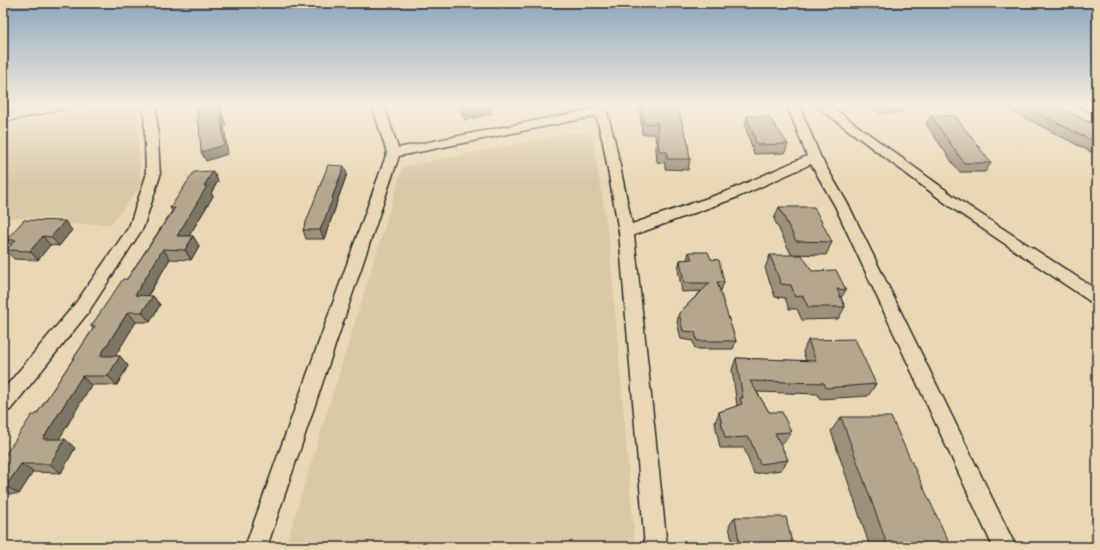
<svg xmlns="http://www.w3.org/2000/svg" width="1100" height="550" viewBox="0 0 1100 550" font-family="Sriracha,sans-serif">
<rect width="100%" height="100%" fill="#ead8b5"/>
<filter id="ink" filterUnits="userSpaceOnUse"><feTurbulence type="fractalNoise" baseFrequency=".025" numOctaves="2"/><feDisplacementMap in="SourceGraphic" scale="8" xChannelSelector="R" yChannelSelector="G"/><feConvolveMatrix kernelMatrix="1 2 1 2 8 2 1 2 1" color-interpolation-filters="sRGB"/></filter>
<g filter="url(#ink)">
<g fill="#dac9a9">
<path d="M111,105L136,106L141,186L111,224H65L64,218H3V127Z"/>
<path d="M576,132L592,135L609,239L635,547H285L403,167Z"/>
</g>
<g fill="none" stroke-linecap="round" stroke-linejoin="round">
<defs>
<g id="minor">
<path d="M46,105H68L66,108L3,122V114Z"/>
<path d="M144,105H156L160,176L143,228L87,314L10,410L3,412V390L75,304L129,227L146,176Z"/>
<path d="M372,105H384L398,148L594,109L593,105H605L615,142L632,224L728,191L807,156L787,105H799L821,158L849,206L1016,547H993L835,206L811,164L738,197L634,235L667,547H645L619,232L603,142L596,116L399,156L267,547H245L387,153Z"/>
<path d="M815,105H829L962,202L1097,290V304L1091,302L952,208Z"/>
<path d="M1058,105H1073L1097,116V125L1060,108Z"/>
</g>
</defs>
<use href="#minor" stroke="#2b2b2b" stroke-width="3"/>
<use href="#minor" fill="#ead8b5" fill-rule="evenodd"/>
</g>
<g fill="#9c907a" stroke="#2b2b2b">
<path d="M456,105H490L491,114L465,120Z"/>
<path d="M641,105H677L690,159L688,170L665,169V163L657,162L655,134H642L640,111Z"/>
<path d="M872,105H905L901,113H878Z"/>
<path d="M1000,105H1053L1097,126V155Z"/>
<path d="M747,116L788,144L785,153L754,154L745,125Z"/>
<path d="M931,116L991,163L985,172H959L926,124Z"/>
<path d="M213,171L218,181L211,193L213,196L189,236H193L199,246L191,260L170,259L148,296H153L160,305L150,322H136L115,356H120L128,366L117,385H91L59,439L75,448L61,473L33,472L19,494H3V458L36,415L93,329L91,326L127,279L172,211L170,208Z"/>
<path d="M347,174L336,204V206L324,239H306L303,230Z"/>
<path d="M779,207L832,242L826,255L791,254L774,219Z"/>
<path d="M72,230L59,246L50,245L38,260L14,259L6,250L11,245L6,240Z"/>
<path d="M689,252L724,282L721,291H719L736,341L733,349H695L693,341L681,339L677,322L679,313L701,291L682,292L678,269L680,260H687Z"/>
<path d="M770,255L812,271L846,290L841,298L845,307L838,319L802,320L797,309H789L785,298L775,297L765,268Z"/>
<path d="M808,340L876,384L868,396L820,399L818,394L757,392L769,412L791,432L784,443H780L788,460L781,470L754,474L744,448H720L715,423L719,412L737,406V405L732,370L736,358L806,361L803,352Z"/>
<path d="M841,417L951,547H870L831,431Z"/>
<path d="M735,517L793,547H733L729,526Z"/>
</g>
<g fill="#7f7563" stroke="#2b2b2b">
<path d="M218,105H219L220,107L226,126H224L228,154L206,161L201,152L221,118Z"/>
<path d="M464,105H490L491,114L465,120Z"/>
<path d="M344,166L347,174L336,204V206L324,239L320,230Z"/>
<path d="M213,171L218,181L211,193L213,196L183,246L177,236L204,186Z"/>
<path d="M65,221L72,230L59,246L51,237Z"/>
<path d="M43,236L50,245L38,260L30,251Z"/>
<path d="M193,236L199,246L191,260L185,250Z"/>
<path d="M163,249L170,259L142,305L135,295Z"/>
<path d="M153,296L160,305L150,322L142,312Z"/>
<path d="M128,312L136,322L109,366L100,356Z"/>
<path d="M120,356L128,366L117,385L108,376Z"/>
<path d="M82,376L91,385L54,448L43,439Z"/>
<path d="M65,439L75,448L61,473L50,464Z"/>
<path d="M21,464L33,472L19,494L6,486Z"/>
</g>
<g fill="#b5a78e" stroke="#2b2b2b">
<path d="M198,105H218L222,117L221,118L224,145L201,152L199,123L197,124Z"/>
<path d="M642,105H677L686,137H687L690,159H667V152L659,151L657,123L644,124Z"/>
<path d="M1022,105H1053L1097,126V143Z"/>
<path d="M747,116L769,117L788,144L757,145Z"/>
<path d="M931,116H955L991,163H964Z"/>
<path d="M328,165L344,166L332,198H333L320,230H303Z"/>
<path d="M213,171L204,186H207L177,236H193L185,250L163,249L135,295L153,296L142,312H128L100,356H120L108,376H82L43,439H65L50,464H21L6,486H3V458L32,415H36L95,326H91L123,279H127L175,208H170L194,172Z"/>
<path d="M779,207H814L832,242L796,241Z"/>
<path d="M24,220L65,221L51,237L43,236L30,251L6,250L16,240H6Z"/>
<path d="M689,252H708L711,259L719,260L724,282H717L736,341H697L695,332L683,331L679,313L710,283H684L680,260L692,259Z"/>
<path d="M770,255H802L812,271L836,270L846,290L837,289L845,307H808L803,296L795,297L791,285L781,284Z"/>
<path d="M855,339L876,384L826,388L824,383L750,381L769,412H782L791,432L775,433L788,460L760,464L749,437L725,438L719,412L742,404L740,398H743L736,358L816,361L808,340Z"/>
<path d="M841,417H891L951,547H888Z"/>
<path d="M735,517H786L793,547H740Z"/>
</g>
</g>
<linearGradient id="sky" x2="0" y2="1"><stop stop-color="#8ba7be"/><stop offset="0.58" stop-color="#f6edde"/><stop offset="1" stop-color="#f6edde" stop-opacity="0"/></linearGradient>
<rect width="1100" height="182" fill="url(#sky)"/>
<rect width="1100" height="550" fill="none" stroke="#ead8b5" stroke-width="16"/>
<rect x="8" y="8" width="1084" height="534" fill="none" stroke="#2b2b2b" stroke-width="1.5" filter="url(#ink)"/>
</svg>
